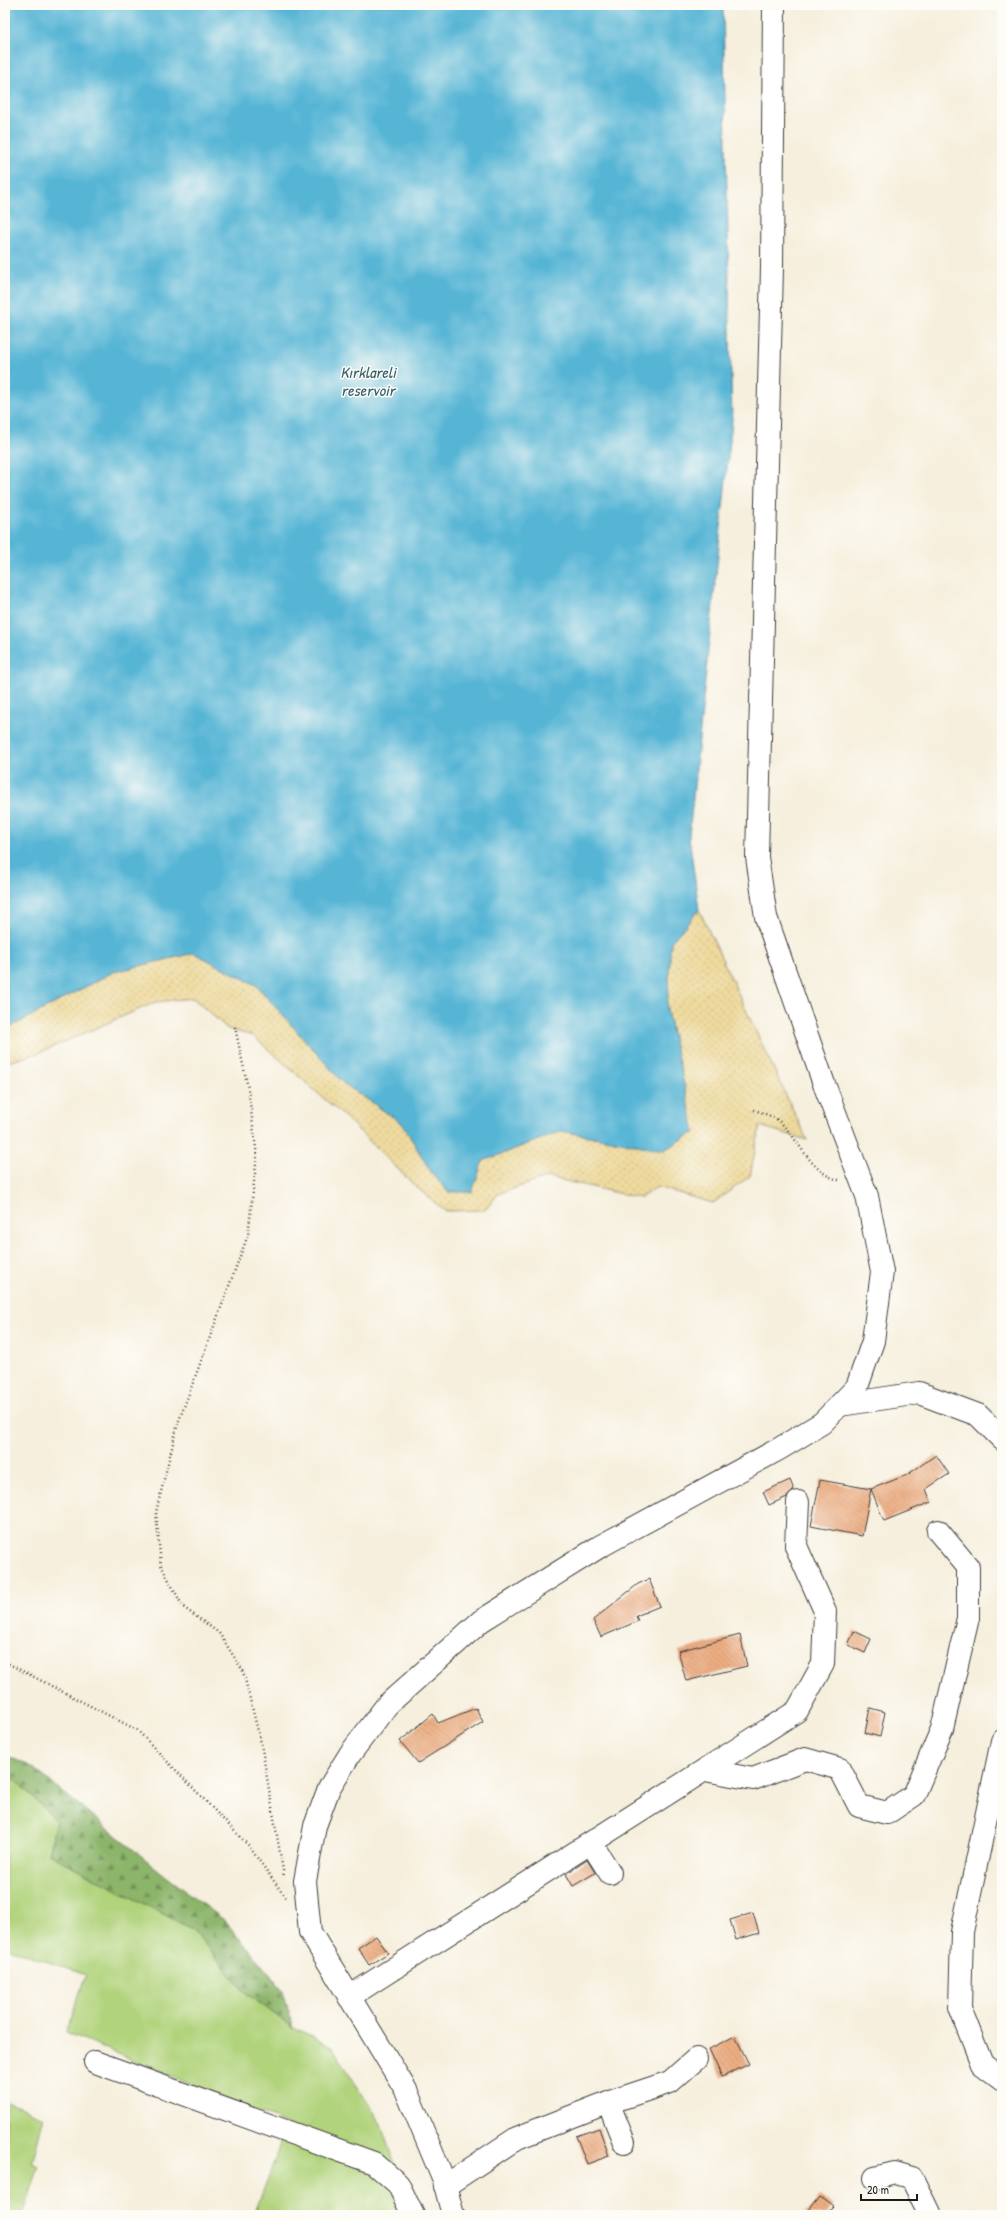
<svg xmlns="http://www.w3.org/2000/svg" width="1007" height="2220" viewBox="0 0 1007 2220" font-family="'Patrick Hand',sans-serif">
<defs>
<pattern id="forest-firs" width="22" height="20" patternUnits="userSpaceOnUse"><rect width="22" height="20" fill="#8cb56b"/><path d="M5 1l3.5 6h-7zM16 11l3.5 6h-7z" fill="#729257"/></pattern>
<pattern id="sand-dots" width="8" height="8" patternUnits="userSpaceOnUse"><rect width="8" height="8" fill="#eeda9e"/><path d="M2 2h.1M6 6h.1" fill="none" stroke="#ccba88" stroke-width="1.8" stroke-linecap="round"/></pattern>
<pattern id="building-back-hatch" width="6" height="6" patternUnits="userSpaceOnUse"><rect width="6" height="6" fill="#ecad82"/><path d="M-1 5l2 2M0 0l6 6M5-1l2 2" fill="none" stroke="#ca9470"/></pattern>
</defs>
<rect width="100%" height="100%" fill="#fdfcf7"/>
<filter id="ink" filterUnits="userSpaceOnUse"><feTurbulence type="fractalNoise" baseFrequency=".025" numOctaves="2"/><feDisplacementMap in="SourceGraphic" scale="8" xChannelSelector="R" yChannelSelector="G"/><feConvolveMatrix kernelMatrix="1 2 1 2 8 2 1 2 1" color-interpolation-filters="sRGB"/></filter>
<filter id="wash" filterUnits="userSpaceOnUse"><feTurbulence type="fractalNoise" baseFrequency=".012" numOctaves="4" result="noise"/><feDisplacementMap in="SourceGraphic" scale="16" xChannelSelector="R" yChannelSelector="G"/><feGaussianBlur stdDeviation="0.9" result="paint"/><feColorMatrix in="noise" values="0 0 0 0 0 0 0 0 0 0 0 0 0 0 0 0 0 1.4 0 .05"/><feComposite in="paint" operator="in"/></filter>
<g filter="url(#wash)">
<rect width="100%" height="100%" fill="#f6efdd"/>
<g fill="#b1d37b" stroke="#66784c">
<path d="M5,1769L56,1821L49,1854L192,1929L245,1992L285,2022L333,2048L381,2124L412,2215H254L288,2125L66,2032L86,1975L5,1947Z"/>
<path d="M5,2101L44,2117L32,2163L39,2166L23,2215H5Z"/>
</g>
<path fill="url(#forest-firs)" stroke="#546844" d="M5,1755L32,1767L166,1876L224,1920L283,1990L293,2028L245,1992L192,1929L49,1854L56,1821L5,1769Z"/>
<path fill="url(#sand-dots)" stroke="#857b5d" d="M699,910L807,1140L760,1126L750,1176L713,1203L657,1187L640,1198L548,1177L498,1194L485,1210L445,1211L415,1186L346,1118L253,1036L228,1029L193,998L156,1002L41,1052L5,1063V1030L113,972L194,953L256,985L343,1083L402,1123L431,1172L483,1161L562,1131L664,1150L695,1132L667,1011L671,942Z"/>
<path fill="#57b5d5" stroke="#3a6878" d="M5,5H723L732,421L689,836L699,910L671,942L667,1011L695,1132L664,1150L562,1131L483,1161L472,1192H448L431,1172L402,1123L343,1083L256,985L194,953L113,972L5,1030Z"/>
<g id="blocks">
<g fill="url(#building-back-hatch)">
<path d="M936,1455L949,1474L926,1489L931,1502L884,1521L871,1489L907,1475Z"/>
<path d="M790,1480L794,1490L787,1497L769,1505L763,1492Z"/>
<path d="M820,1480L871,1489L862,1536L811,1526Z"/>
<path d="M649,1579L660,1606L636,1616L638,1621L601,1637L593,1620L638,1584Z"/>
<path d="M854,1631L871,1639L865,1653L848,1645Z"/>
<path d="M740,1635L747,1666L686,1681L678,1651Z"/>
<path d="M476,1708L483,1722L418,1763L400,1741L433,1714L438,1723Z"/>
<path d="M870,1708L885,1712L880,1737L865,1733Z"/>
<path d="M587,1860L595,1873L573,1886L566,1874Z"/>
<path d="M753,1913L759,1933L736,1940L730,1920Z"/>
<path d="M376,1936L388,1953L369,1965L358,1948Z"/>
<path d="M735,2036L749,2064L722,2077L709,2049Z"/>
<path d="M599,2128L609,2156L587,2164L576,2136Z"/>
<path d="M820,2196L833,2206L825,2215H805Z"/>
</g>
</g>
</g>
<g filter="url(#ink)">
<use href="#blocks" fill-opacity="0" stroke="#3d3c39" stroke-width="1"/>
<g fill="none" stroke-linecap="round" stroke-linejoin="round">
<defs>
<g id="minor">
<path d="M840,1405L919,1393L978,1415L1002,1439"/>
<path d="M1002,1741L962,1932L960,2008L982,2064L1002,2079"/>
<path d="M705,1770L753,1779L805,1759L840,1769L859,1806L887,1813L914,1795L942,1729L968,1618V1567L938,1531"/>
<path d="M591,1843L610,1873"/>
<path d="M349,1997L797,1711L823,1664L825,1611L796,1546L798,1502"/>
<path d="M95,2062L374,2163L398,2184L413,2215"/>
<path d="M608,2102L624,2142"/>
<path d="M875,2178L895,2173L912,2178L930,2215"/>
<path d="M445,2186L517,2138L601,2105L670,2082L696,2059"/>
<path d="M453,2215L444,2181L406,2090L310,1932L305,1881L315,1826L329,1788L350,1754L387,1705L481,1621L599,1547L779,1449L822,1423L857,1387L873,1341L882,1272L867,1196L824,1084L766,917L757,857L772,268L774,5"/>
</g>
</defs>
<use href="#minor" stroke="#3d3c39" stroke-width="24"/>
<g stroke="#3d3c39" stroke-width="2.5" stroke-dasharray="1 3" stroke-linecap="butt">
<path d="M235,1027L248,1088L257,1156L248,1235L178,1423L156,1512L161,1565L183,1607L219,1633L243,1671L261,1743L284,1876"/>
<path d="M754,1110C762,1113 774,1116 780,1122C800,1140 810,1173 839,1180"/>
<path d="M5,1662L137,1730L248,1845L286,1898"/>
</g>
<use href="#minor" stroke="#fff" stroke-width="22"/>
</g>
</g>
<g text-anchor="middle" stroke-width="3" stroke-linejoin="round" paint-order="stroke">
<g font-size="16" font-style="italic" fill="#37616f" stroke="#fdfcf7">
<text x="368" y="378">Kırklareli<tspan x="368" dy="18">reservoir</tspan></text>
</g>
</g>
<rect width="1007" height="2220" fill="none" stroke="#fdfcf7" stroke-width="20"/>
<path d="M861 2194v6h56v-6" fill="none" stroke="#1c1c1c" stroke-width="2"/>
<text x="867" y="2194" font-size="12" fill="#1c1c1c" stroke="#fdfcf7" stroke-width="3" paint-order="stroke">20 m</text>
</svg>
